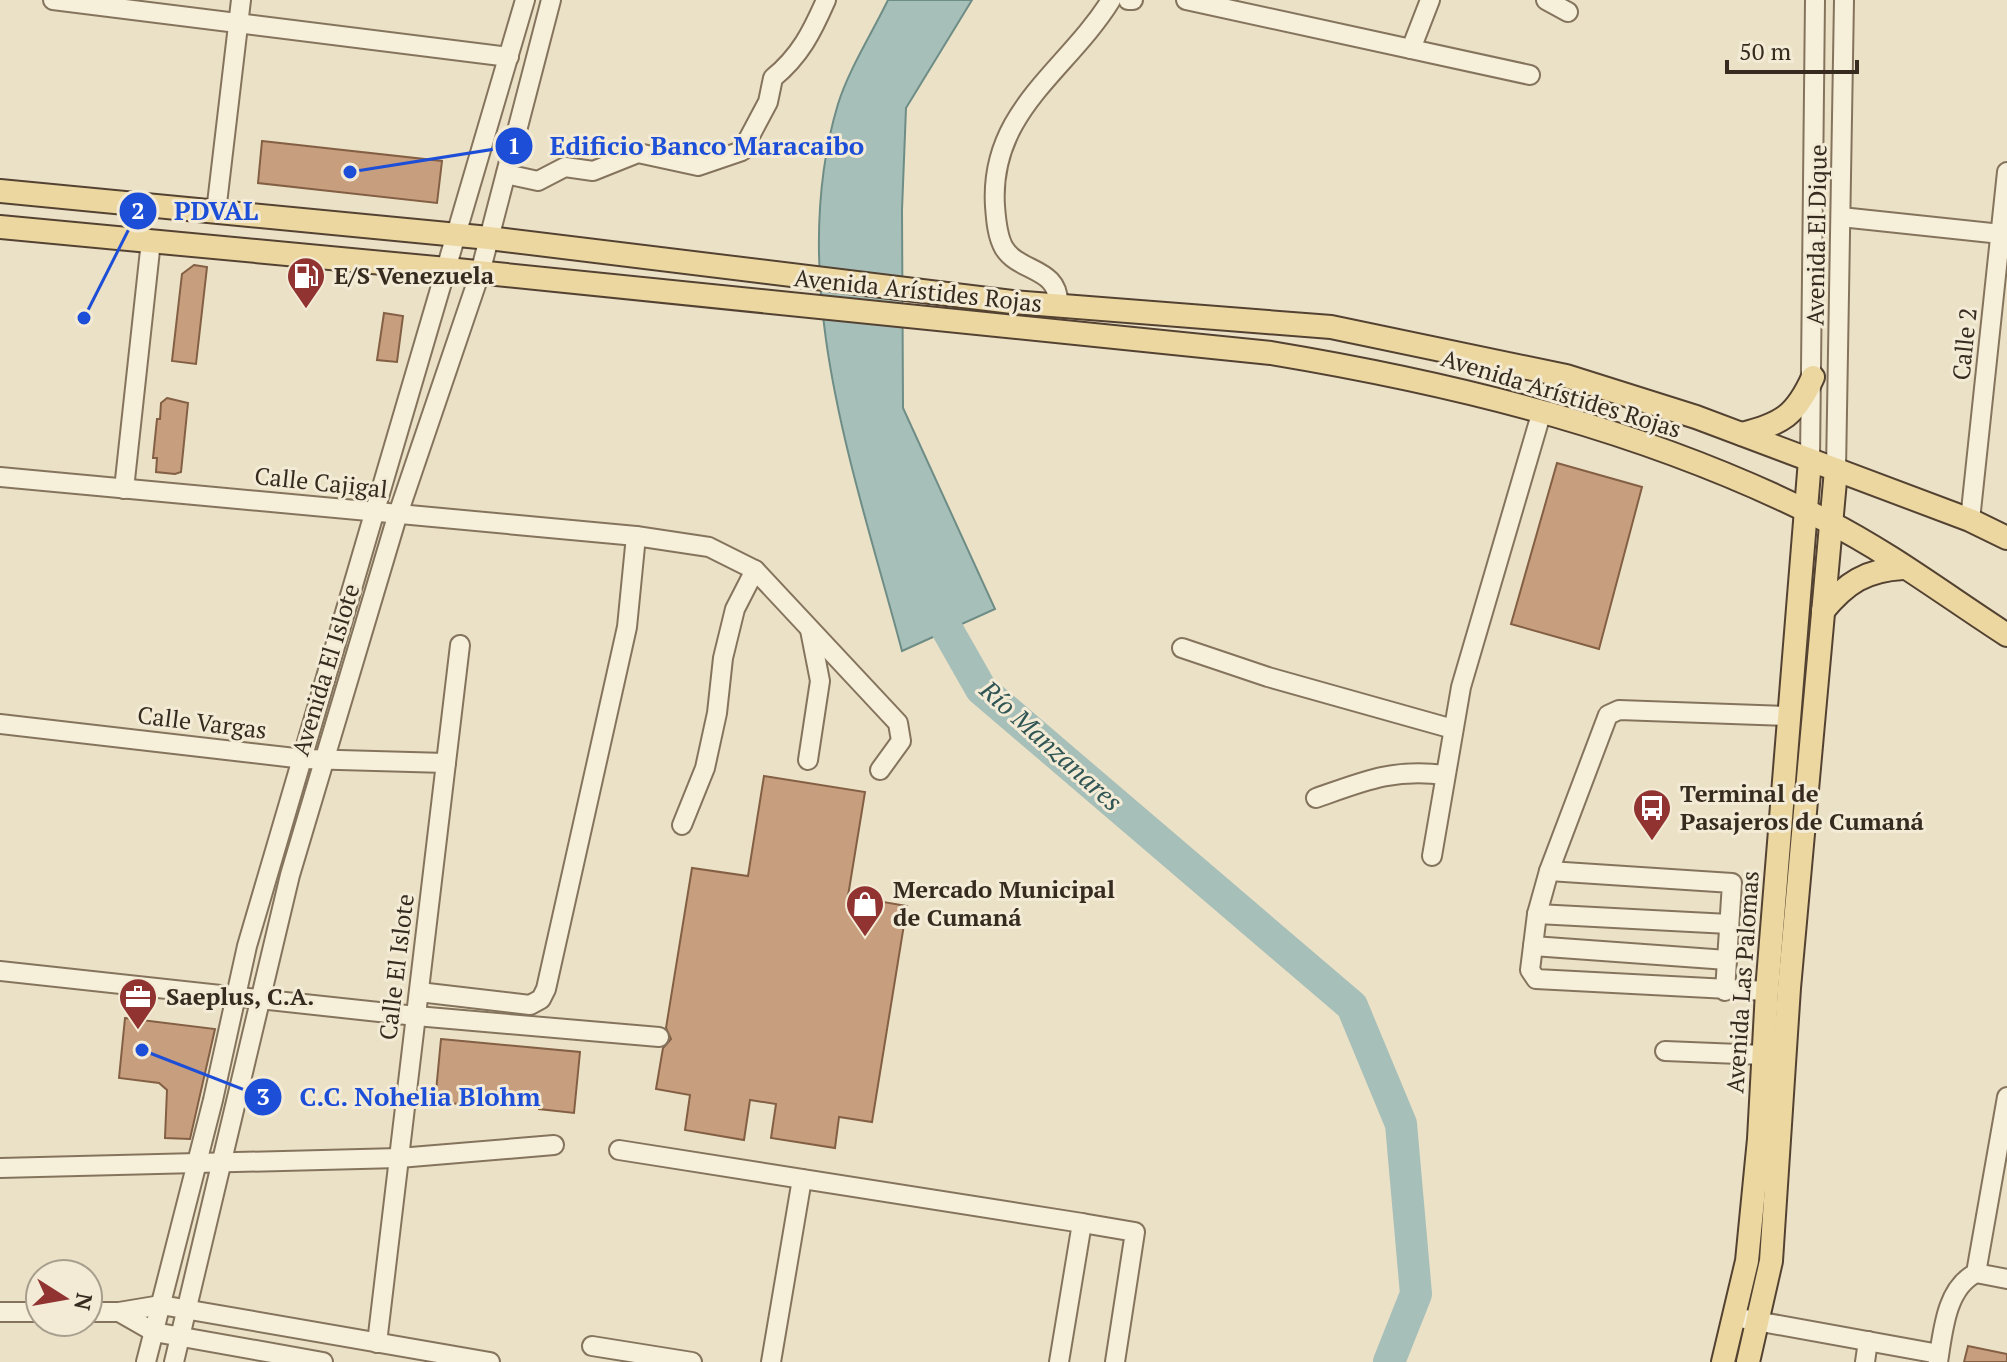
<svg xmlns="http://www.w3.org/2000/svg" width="2007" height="1362" viewBox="0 0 2007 1362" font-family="'PT Serif',serif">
<rect width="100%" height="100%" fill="#ebe1c6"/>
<path fill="#a7bfb9" stroke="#6e8d86" stroke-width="2" d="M888,0H972L906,108L902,210L903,408L995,609L902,651C856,477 784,284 838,104C849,69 872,33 888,0Z"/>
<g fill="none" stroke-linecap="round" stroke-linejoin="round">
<path stroke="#a7bfb9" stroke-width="32" d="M927,594L981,689L1352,1006L1401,1124L1416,1294L1389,1362"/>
</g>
<g fill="#c79f7e" stroke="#835f44" stroke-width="2">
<path d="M262,141L442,161L437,203L258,183Z"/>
<path d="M194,265L207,267L196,364L172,361L182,274Z"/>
<path d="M384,313L403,316L397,362L377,360Z"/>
<path d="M167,398L188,403L181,472L175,474L156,472L157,458H153L157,419H160L161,403Z"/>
<path d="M1557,463L1642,487L1599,649L1511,624Z"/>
<path d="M764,776L865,792L848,896L907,906L872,1122L839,1117L835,1148L771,1138L776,1104L750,1100L744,1140L685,1130L690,1095L656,1089L663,1048L671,1039L666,1028L692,868L748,876Z"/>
<path d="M125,1018L215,1029L190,1139L165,1138L167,1090L159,1083L119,1078Z"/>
<path d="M441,1039L580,1052L574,1113L539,1109L540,1098L474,1092L473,1105L435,1102Z"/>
<path d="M1968,1346L2007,1354V1362H1964Z"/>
</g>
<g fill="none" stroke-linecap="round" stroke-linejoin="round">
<defs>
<g id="minor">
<path d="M53,0L509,57"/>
<path d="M1128,0H1133"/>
<path d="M1186,0L1530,75"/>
<path d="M1546,0L1568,12"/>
<path d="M1411,49L1430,0"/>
<path d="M506,174L538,181L565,167L593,171L638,153L698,166L742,151L768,102L773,78C800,56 812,32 826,0"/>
<path d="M216,212L241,0"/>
<path d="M1841,217L2001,234"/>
<path d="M1058,305C1060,267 1019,273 1004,248C997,236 996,219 995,206C989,111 1067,71 1111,0"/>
<path d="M1810,460L1815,0"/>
<path d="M1836,470L1844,0"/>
<path d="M0,477L636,536L709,547L755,570L898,723L901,741L880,770"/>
<path d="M124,489L151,241"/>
<path d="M1970,520L2007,172"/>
<path d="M1182,648L1268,677L1453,729"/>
<path d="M0,724L304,759L446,763"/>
<path d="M808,760L820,681L810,630"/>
<path d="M1316,798C1364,781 1394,768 1445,775"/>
<path d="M682,825L705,768L717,713L723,658L735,609L755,570"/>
<path d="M1432,856L1461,687L1542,411"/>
<path d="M1549,871L1732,883L1725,991"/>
<path d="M1537,914L1729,924"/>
<path d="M1533,946L1727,960"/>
<path d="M0,971L416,1016L659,1037"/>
<path d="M1767,991L1536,979L1530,970L1537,914L1549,871L1608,715L1619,710L1790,716"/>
<path d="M419,992L530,1005L541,999L546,989L627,627L636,536"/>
<path d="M1665,1051L1764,1055"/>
<path d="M619,1150L1082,1223L1059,1362"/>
<path d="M0,1168L399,1158L554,1145"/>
<path d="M1082,1223L1135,1232L1115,1362"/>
<path d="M1976,1273L2007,1279"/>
<path d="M0,1312H40"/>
<path d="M88,1312H119L161,1305L490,1362"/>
<path d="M119,1312L154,1332L323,1362"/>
<path d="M1734,1317L1939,1354"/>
<path d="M377,1343L460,645"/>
<path d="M592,1346L692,1362"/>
<path d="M146,1362L213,1100L247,946L525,0"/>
<path d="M174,1362L290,875L396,520L480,273L551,0"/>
<path d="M771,1362L802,1179"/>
<path d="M1865,1362L1868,1341"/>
<path d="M1938,1362C1943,1331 1946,1288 1976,1273L2007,1097"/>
</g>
<g id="major">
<path d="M0,191L489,238L1012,302L1331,327L1566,376L1696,417L1970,520L2007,538"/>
<path d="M0,227L447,269L1271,353C1463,385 1653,432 1827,521C1890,553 1948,597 2007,635"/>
<path d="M1742,434C1782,424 1796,415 1813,377"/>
<path d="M1823,611C1846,583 1866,570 1903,568"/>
<path d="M1723,1362L1747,1261L1759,1139L1767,991L1810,460"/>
<path d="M1748,1362L1771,1261L1789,988L1836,470"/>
</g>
</defs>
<use href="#minor" stroke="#85745d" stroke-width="22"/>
<use href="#major" stroke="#534231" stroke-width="26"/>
<use href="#minor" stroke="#f6efd9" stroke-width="18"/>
<use href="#major" stroke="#ecd7a1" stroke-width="22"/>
</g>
<defs>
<symbol id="fuel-pin" viewBox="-11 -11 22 30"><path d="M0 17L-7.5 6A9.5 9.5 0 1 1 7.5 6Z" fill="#903331" stroke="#f3ebd5"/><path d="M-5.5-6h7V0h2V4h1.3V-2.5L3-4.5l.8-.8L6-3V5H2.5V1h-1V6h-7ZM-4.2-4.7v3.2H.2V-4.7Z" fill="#fff"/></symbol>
<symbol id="bus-pin" viewBox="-11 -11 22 30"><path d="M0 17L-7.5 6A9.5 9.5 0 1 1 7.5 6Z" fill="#903331" stroke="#f3ebd5"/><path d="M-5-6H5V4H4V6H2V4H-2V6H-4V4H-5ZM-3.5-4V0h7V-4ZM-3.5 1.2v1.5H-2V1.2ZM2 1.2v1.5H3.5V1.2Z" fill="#fff"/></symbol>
<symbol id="shop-pin" viewBox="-11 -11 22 30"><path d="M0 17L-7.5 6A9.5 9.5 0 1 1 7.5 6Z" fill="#903331" stroke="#f3ebd5"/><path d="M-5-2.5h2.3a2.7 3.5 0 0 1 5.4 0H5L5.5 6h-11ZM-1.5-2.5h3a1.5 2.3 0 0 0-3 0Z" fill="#fff"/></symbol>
<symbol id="office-pin" viewBox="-11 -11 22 30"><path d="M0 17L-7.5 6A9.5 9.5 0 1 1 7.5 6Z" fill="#903331" stroke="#f3ebd5"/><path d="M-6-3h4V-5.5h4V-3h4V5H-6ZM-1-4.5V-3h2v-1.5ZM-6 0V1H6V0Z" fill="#fff"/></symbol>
</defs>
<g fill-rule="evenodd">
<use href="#fuel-pin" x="284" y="254" width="44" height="60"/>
<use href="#bus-pin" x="1630" y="786" width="44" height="60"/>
<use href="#shop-pin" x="843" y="882" width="44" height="60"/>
<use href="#office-pin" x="116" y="975" width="44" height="60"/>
</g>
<g text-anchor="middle" stroke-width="6" stroke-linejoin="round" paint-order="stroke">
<g font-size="24" fill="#372b20" stroke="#f3ebd5">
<text transform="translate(1817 235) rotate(-89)" y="8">Avenida El Dique</text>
<text transform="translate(918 291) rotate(6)" y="8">Avenida Arístides Rojas</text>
<text transform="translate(1965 344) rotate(-84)" y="8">Calle 2</text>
<text transform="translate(1561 394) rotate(17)" y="8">Avenida Arístides Rojas</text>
<text transform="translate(321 483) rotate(6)" y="8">Calle Cajigal</text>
<text transform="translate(326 670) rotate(-73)" y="8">Avenida El Islote</text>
<text transform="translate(202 723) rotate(7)" y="8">Calle Vargas</text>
<text transform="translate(397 967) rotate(-83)" y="8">Calle El Islote</text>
<text transform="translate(1743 982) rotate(-86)" y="8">Avenida Las Palomas</text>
</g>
<g font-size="24" font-weight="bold" fill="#372b20" stroke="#f3ebd5" text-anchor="start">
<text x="334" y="284">E/S Venezuela</text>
<text x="1680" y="802">Terminal de<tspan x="1680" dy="28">Pasajeros de Cumaná</tspan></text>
<text x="893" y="898">Mercado Municipal<tspan x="893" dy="28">de Cumaná</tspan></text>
<text x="166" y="1005">Saeplus, C.A.</text>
</g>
<g font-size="26" font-style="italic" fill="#305554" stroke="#f3ebd5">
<text transform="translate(1051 746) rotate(42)" y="9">Río Manzanares</text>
</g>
</g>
<path fill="none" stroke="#1d4ed8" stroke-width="3" d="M350 172L514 146M84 318L138 211M142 1050L263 1097"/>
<g fill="#1d4ed8" stroke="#f3ebd5" stroke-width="3">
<circle cx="350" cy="172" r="8"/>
<circle cx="84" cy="318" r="8"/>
<circle cx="142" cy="1050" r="8"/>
<circle cx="514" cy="146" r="20"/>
<circle cx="138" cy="211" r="20"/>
<circle cx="263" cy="1097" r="20"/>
</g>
<g font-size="24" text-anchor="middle" font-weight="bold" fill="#fff">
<text x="514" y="154">1</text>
<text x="138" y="219">2</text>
<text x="263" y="1105">3</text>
</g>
<g font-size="26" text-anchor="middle" font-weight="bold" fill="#1d4ed8" stroke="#f3ebd5" stroke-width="6" stroke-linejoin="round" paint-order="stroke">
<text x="707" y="155">Edificio Banco Maracaibo</text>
<text x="216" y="220">PDVAL</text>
<text x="420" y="1106">C.C. Nohelia Blohm</text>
</g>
<g transform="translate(64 1298) rotate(101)"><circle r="38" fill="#f3ebd5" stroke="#a89e8d" stroke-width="2"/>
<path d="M0-6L14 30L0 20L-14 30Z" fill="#903331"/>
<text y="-12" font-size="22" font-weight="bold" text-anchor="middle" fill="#372b20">N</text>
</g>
<path d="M1727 60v12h130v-12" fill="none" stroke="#372b20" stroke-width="4"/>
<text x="1739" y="60" font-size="24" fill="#372b20" stroke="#f3ebd5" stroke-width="6" paint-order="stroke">50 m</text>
</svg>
